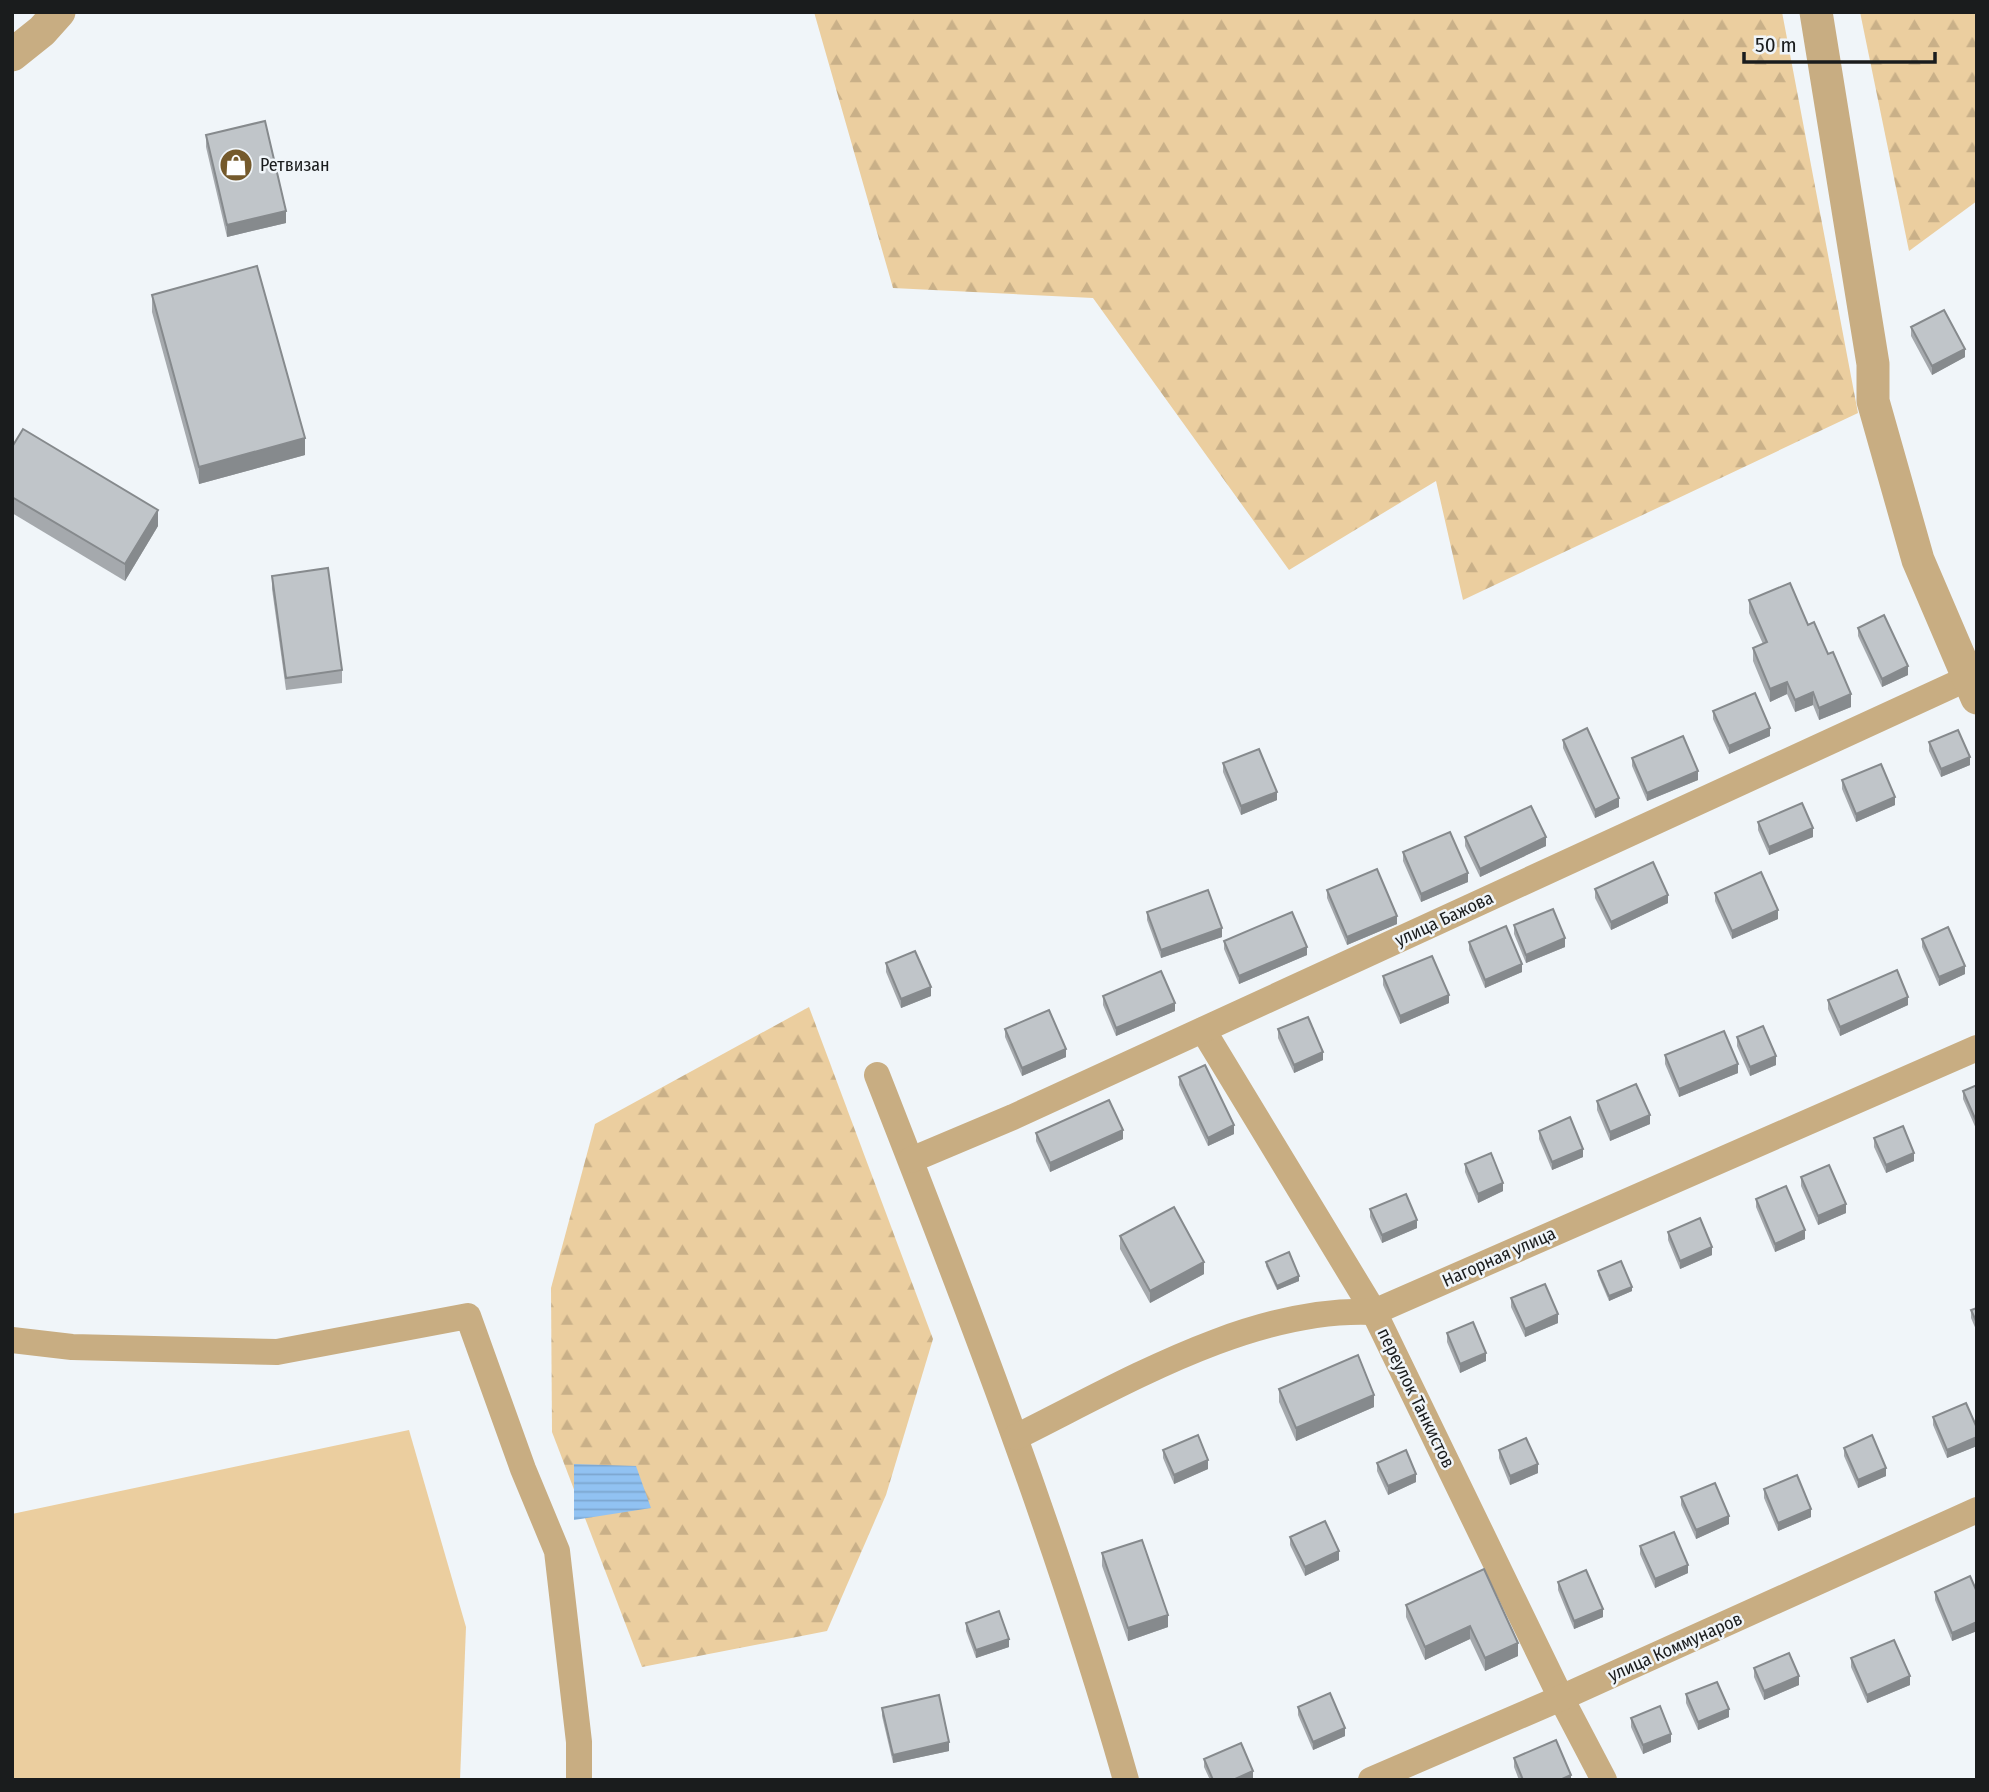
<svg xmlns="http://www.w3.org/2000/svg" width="1989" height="1792" viewBox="0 0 1989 1792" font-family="'Fira Sans Condensed',sans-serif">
<defs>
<pattern id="forest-firs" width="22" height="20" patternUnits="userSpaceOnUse" patternTransform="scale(1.75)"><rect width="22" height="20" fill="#ebce9f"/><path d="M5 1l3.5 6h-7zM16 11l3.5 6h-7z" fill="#c9b088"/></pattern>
<pattern id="water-rules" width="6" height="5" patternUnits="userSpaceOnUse" patternTransform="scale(1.75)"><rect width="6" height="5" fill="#91c2f2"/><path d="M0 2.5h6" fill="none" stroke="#7ca6cf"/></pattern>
</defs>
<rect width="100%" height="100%" fill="#f0f5f9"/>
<g fill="url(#forest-firs)">
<path d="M814,12H1782L1858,413L1463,600L1436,481L1289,570L1093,298L893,288Z"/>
<path d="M1860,12H1977V201L1909,251Z"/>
<path d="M809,1007L933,1339L886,1495L827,1631L642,1667L552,1432L551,1288L595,1124Z"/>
</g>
<path fill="#ebce9f" d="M409,1430L466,1627L460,1780H12V1514Z"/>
<path fill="url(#water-rules)" d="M574,1464L636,1466L651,1508L574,1520Z"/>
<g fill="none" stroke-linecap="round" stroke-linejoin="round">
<g stroke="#c8ad82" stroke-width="26">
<path d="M1203,1030L1374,1312L1561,1698L1604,1780"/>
<path d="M877,1075C968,1307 1058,1540 1126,1780"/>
<path d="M911,1160L1013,1117L1977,674"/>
<path d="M12,1340L72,1347L277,1352L468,1316L523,1469L557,1551L579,1742V1780"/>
<path d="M1016,1437C1123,1384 1252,1306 1374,1312L1977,1048"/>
<path d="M1371,1780L1561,1698L1977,1510"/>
</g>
<g stroke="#c8ad82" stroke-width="33">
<path d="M1816,12L1873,364V401L1918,560L1977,698"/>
<path d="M12,55L42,31L59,12"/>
</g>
</g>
<g fill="#a5a9ad">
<path d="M206,135L286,223L227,237L206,147Z"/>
<path d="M152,295L305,455L199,484L152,312Z"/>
<path d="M1911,327L1965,357L1932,375L1911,336Z"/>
<path d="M12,447L158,526L125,581L12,513Z"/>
<path d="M272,576L342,670V683L286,690L272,589Z"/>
<path d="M1749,600L1808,625L1851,707L1819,720L1813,705L1795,712L1787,694L1770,702L1753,661V648L1763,644L1749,613Z"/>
<path d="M1858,628L1908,675L1882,687L1858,636Z"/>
<path d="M1713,711L1770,736L1729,754L1713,719Z"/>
<path d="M1563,740L1619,807L1595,818L1563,748Z"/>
<path d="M1929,742L1970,765L1941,777L1929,751Z"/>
<path d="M1632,758L1698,780L1647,801L1632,766Z"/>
<path d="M1223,763L1277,800L1241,815L1223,772Z"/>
<path d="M1842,780L1895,805L1856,822L1842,789Z"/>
<path d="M1758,822L1813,837L1769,855L1758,830Z"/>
<path d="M1465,837L1546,846L1480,877L1465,846Z"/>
<path d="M1403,852L1468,882L1421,902L1403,861Z"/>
<path d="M1595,889L1668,903L1611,930L1595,898Z"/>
<path d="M1327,890L1397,924L1347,945L1327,898Z"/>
<path d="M1715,893L1778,919L1732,939L1715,901Z"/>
<path d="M1147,912L1222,937L1161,958L1147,920Z"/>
<path d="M1514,925L1565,947L1526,963L1514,934Z"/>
<path d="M1922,939L1965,974L1939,986L1922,947Z"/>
<path d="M1224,941L1307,955L1239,984L1224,949Z"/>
<path d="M1469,942L1522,972L1485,988L1469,950Z"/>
<path d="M886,963L931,996L901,1008L886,972Z"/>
<path d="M1383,976L1449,1003L1400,1024L1383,985Z"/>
<path d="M1103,996L1175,1011L1116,1036L1103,1005Z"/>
<path d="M1828,1000L1908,1005L1840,1036L1828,1009Z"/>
<path d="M1005,1029L1066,1057L1022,1076L1005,1037Z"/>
<path d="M1278,1029L1323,1060L1294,1073L1278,1038Z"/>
<path d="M1737,1037L1776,1065L1750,1076L1737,1046Z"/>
<path d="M1665,1055L1738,1073L1679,1097L1665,1064Z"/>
<path d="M1179,1077L1234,1134L1208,1146L1179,1085Z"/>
<path d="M1977,1085V1131L1963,1099V1091Z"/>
<path d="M1597,1101L1650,1124L1610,1141L1597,1110Z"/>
<path d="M1539,1131L1583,1157L1552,1170L1539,1139Z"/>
<path d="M1036,1133L1123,1139L1050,1172L1036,1141Z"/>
<path d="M1874,1138L1914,1161L1886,1173L1874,1147Z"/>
<path d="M1465,1164L1503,1191L1478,1203L1465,1172Z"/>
<path d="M1801,1177L1846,1213L1818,1225L1801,1186Z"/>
<path d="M1756,1199L1805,1239L1775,1252L1756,1207Z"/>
<path d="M1370,1209L1417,1228L1382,1243L1370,1217Z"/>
<path d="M1668,1232L1712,1255L1680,1269L1668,1240Z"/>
<path d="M1120,1236L1204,1274L1150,1303L1120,1249Z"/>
<path d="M1266,1262L1299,1281L1277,1290L1266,1266Z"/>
<path d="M1598,1271L1632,1291L1609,1301L1598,1275Z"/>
<path d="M1511,1298L1558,1323L1525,1337L1511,1307Z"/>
<path d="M1977,1308V1332L1971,1318V1310Z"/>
<path d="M1447,1333L1486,1361L1460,1373L1447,1342Z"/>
<path d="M1279,1389L1374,1407L1296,1441L1279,1402Z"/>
<path d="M1933,1417L1977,1428V1446L1947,1458L1933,1425Z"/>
<path d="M1844,1448L1886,1476L1858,1488L1844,1456Z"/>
<path d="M1163,1450L1208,1469L1174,1484L1163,1458Z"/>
<path d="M1499,1450L1538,1473L1510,1485L1499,1458Z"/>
<path d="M1377,1463L1416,1482L1388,1495L1377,1471Z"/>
<path d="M1764,1489L1811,1517L1778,1531L1764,1498Z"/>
<path d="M1681,1497L1729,1524L1696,1539L1681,1505Z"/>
<path d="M1290,1537L1339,1560L1305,1576L1290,1545Z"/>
<path d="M1640,1546L1688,1573L1655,1588L1640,1554Z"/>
<path d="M1102,1553L1168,1627L1128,1641L1102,1566Z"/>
<path d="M1484,1569L1518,1656L1485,1671L1470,1639L1425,1660L1406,1617V1605Z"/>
<path d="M1558,1582L1603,1617L1574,1629L1558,1590Z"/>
<path d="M1935,1592H1977V1631L1952,1641L1935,1600Z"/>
<path d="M966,1623L1009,1647L976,1658L966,1631Z"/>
<path d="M1851,1658L1910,1685L1867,1703L1851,1667Z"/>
<path d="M1754,1668L1799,1685L1764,1700L1754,1677Z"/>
<path d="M1686,1694L1729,1717L1698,1730L1686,1703Z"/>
<path d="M1298,1707L1345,1736L1313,1750L1298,1715Z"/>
<path d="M882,1708L949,1751L893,1763L882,1716Z"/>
<path d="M1631,1718L1671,1742L1643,1754L1631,1727Z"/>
<path d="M1514,1758L1571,1780H1519L1514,1767Z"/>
<path d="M1204,1759L1253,1779L1210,1780L1204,1767Z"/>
</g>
<g fill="#868a8d">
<path d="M286,211V223L227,237V225Z"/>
<path d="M1965,349V357L1932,375V366Z"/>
<path d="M305,438V455L199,484V467Z"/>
<path d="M158,510V526L125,581V564Z"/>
<path d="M1908,666V675L1882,687V679Z"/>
<path d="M1787,682V694L1770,702V689Z"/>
<path d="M1813,692V705L1795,712V700Z"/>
<path d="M1851,694V707L1819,720V708Z"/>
<path d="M1770,728V736L1729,754V746Z"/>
<path d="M1970,757V765L1941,777V769Z"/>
<path d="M1698,771V780L1647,801V793Z"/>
<path d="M1277,792V800L1241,815V806Z"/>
<path d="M1895,797V805L1856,822V814Z"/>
<path d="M1619,798V807L1595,818V810Z"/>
<path d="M1813,828V837L1769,855V847Z"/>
<path d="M1546,837V846L1480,877V869Z"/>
<path d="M1468,873V882L1421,902V894Z"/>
<path d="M1668,895V903L1611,930V922Z"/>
<path d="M1778,910V919L1732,939V931Z"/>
<path d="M1397,916V924L1347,945V937Z"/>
<path d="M1222,928V937L1161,958V950Z"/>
<path d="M1565,938V947L1526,963V955Z"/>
<path d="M1307,947V955L1239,984V976Z"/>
<path d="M1522,964V972L1485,988V980Z"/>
<path d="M1965,966V974L1939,986V977Z"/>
<path d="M931,987V996L901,1008V999Z"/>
<path d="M1449,995V1003L1400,1024V1016Z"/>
<path d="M1908,997V1005L1840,1036V1027Z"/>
<path d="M1175,1003V1011L1116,1036V1028Z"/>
<path d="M1066,1049V1057L1022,1076V1068Z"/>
<path d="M1323,1052V1060L1294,1073V1065Z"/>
<path d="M1776,1056V1065L1750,1076V1067Z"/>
<path d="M1738,1064V1073L1679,1097V1089Z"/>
<path d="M1650,1115V1124L1610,1141V1132Z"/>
<path d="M1234,1125V1134L1208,1146V1138Z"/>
<path d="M1123,1130V1139L1050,1172V1163Z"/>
<path d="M1583,1149V1157L1552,1170V1162Z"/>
<path d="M1914,1153V1161L1886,1173V1165Z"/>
<path d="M1503,1183V1191L1478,1203V1194Z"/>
<path d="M1846,1204V1213L1818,1225V1216Z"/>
<path d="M1417,1220V1228L1382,1243V1235Z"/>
<path d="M1805,1230V1239L1775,1252V1244Z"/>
<path d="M1712,1247V1255L1680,1269V1261Z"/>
<path d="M1204,1262V1274L1150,1303V1291Z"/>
<path d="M1299,1276V1281L1277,1290V1286Z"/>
<path d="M1632,1287V1291L1609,1301V1296Z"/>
<path d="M1558,1314V1323L1525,1337V1329Z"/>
<path d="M1486,1353V1361L1460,1373V1364Z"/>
<path d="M1374,1395V1407L1296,1441V1428Z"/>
<path d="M1977,1437V1446L1947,1458V1450Z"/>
<path d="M1208,1460V1469L1174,1484V1475Z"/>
<path d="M1538,1464V1473L1510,1485V1476Z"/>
<path d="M1886,1468V1476L1858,1488V1480Z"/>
<path d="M1416,1474V1482L1388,1495V1486Z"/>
<path d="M1811,1509V1517L1778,1531V1523Z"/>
<path d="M1729,1516V1524L1696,1539V1530Z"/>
<path d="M1339,1551V1560L1305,1576V1567Z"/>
<path d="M1688,1565V1573L1655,1588V1579Z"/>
<path d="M1603,1609V1617L1574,1629V1621Z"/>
<path d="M1168,1615V1627L1128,1641V1628Z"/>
<path d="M1977,1622V1631L1952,1641V1633Z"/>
<path d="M1470,1626V1639L1425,1660V1647Z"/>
<path d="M1009,1639V1647L976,1658V1650Z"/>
<path d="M1518,1643V1656L1485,1671V1658Z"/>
<path d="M1799,1676V1685L1764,1700V1691Z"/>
<path d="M1910,1676V1685L1867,1703V1695Z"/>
<path d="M1729,1709V1717L1698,1730V1722Z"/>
<path d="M1345,1728V1736L1313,1750V1742Z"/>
<path d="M1671,1734V1742L1643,1754V1745Z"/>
<path d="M949,1742V1751L893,1763V1755Z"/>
<path d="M1253,1771V1779L1233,1780Z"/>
<path d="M1571,1775V1780H1560Z"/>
</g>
<g fill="#c0c5c9" stroke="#868a8d" stroke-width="2">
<path d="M265,121L286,211L227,225L206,135Z"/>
<path d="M257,266L305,438L199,467L152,295Z"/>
<path d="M1944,310L1965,349L1932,366L1911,327Z"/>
<path d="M23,429L158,510L125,564L12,497V447Z"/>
<path d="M328,568L342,670L286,678L272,576Z"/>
<path d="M1790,583L1808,625L1814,622L1828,654L1833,652L1851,694L1819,708L1813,692L1795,700L1787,682L1770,689L1753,648L1767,642L1749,600Z"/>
<path d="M1884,615L1908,666L1882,679L1858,628Z"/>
<path d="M1755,693L1770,728L1729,746L1713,711Z"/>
<path d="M1587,728L1619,798L1595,810L1563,740Z"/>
<path d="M1958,730L1970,757L1941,769L1929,742Z"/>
<path d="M1683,736L1698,771L1647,793L1632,758Z"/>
<path d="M1259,749L1277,792L1241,806L1223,763Z"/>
<path d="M1881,764L1895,797L1856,814L1842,780Z"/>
<path d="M1802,803L1813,828L1769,847L1758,822Z"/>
<path d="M1531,806L1546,837L1480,869L1465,837Z"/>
<path d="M1450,832L1468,873L1421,894L1403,852Z"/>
<path d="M1653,862L1668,895L1611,922L1595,889Z"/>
<path d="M1377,869L1397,916L1347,937L1327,890Z"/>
<path d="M1761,872L1778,910L1732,931L1715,893Z"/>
<path d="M1208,890L1222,928L1161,950L1147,912Z"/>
<path d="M1553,909L1565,938L1526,955L1514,925Z"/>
<path d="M1292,912L1307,947L1239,976L1224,941Z"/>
<path d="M1506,926L1522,964L1485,980L1469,942Z"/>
<path d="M1948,927L1965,966L1939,977L1922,939Z"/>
<path d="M915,951L931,987L901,999L886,963Z"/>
<path d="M1432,956L1449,995L1400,1016L1383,976Z"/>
<path d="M1897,970L1908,997L1840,1027L1828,1000Z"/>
<path d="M1161,971L1175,1003L1116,1028L1103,996Z"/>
<path d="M1049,1010L1066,1049L1022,1068L1005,1029Z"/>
<path d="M1308,1017L1323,1052L1294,1065L1278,1029Z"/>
<path d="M1763,1026L1776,1056L1750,1067L1737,1037Z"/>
<path d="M1724,1031L1738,1064L1679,1089L1665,1055Z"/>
<path d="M1205,1065L1234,1125L1208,1138L1179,1077Z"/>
<path d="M1636,1084L1650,1115L1610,1132L1597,1101Z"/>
<path d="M1977,1085V1123L1963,1091Z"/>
<path d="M1109,1100L1123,1130L1050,1163L1036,1133Z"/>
<path d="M1570,1117L1583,1149L1552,1162L1539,1131Z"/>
<path d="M1903,1126L1914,1153L1886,1165L1874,1138Z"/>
<path d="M1491,1153L1503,1183L1478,1194L1465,1164Z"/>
<path d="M1829,1165L1846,1204L1818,1216L1801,1177Z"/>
<path d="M1786,1186L1805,1230L1775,1244L1756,1199Z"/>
<path d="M1406,1194L1417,1220L1382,1235L1370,1209Z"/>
<path d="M1174,1207L1204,1262L1150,1291L1120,1236Z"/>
<path d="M1700,1218L1712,1247L1680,1261L1668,1232Z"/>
<path d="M1289,1252L1299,1276L1277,1286L1266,1262Z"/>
<path d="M1621,1261L1632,1287L1609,1296L1598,1271Z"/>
<path d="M1545,1284L1558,1314L1525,1329L1511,1298Z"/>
<path d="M1977,1308V1323L1971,1310Z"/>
<path d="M1473,1322L1486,1353L1460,1364L1447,1333Z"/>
<path d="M1358,1355L1374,1395L1296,1428L1279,1389Z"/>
<path d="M1966,1403L1977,1428V1437L1947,1450L1933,1417Z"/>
<path d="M1198,1435L1208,1460L1174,1475L1163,1450Z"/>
<path d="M1872,1435L1886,1468L1858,1480L1844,1448Z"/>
<path d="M1526,1438L1538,1464L1510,1476L1499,1450Z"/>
<path d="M1406,1450L1416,1474L1388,1486L1377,1463Z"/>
<path d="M1797,1475L1811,1509L1778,1523L1764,1489Z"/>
<path d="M1715,1483L1729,1516L1696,1530L1681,1497Z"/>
<path d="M1325,1521L1339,1551L1305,1567L1290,1537Z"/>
<path d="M1674,1532L1688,1565L1655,1579L1640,1546Z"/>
<path d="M1142,1540L1168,1615L1128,1628L1102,1553Z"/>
<path d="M1484,1569L1518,1643L1485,1658L1470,1626L1425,1647L1406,1605Z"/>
<path d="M1586,1570L1603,1609L1574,1621L1558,1582Z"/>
<path d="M1970,1576L1977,1592V1622L1952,1633L1935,1592Z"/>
<path d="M999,1611L1009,1639L976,1650L966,1623Z"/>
<path d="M1894,1640L1910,1676L1867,1695L1851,1658Z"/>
<path d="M1789,1653L1799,1676L1764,1691L1754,1668Z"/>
<path d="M1717,1682L1729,1709L1698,1722L1686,1694Z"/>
<path d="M1330,1693L1345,1728L1313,1742L1298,1707Z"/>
<path d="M939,1695L949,1742L893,1755L882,1708Z"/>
<path d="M1660,1706L1671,1734L1643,1745L1631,1718Z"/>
<path d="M1556,1740L1571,1775L1560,1780H1523L1514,1758Z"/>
<path d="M1241,1743L1253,1771L1233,1780H1213L1204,1759Z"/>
</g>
<defs>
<symbol id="shop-disc" viewBox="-11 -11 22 22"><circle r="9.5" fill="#755a2c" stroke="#f0f5f9"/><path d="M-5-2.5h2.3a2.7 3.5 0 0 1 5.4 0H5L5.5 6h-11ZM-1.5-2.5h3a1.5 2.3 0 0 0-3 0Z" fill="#fff"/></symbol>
</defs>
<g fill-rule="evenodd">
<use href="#shop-disc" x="217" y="146" width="38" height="38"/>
</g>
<g text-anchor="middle" stroke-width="5" stroke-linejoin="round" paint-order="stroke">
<g font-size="18" fill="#1a1c1d" stroke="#f0f5f9" text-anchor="start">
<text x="260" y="171">Ретвизан</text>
</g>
<g font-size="18" fill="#1a1c1d" stroke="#f0f5f9">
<text transform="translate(1444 919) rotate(-25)" y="6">улица Бажова</text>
<text transform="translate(1499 1257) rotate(-24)" y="6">Нагорная улица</text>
<text transform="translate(1416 1398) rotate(64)" y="6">переулок Танкистов</text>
<text transform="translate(1675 1647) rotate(-24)" y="6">улица Коммунаров</text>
</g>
</g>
<rect width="1989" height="1792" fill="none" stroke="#1a1c1d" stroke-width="28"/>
<path d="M1744 52v10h191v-10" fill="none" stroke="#1a1c1d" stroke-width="3.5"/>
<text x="1755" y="52" font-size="21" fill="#1a1c1d" stroke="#f0f5f9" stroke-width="5" paint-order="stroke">50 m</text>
</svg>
